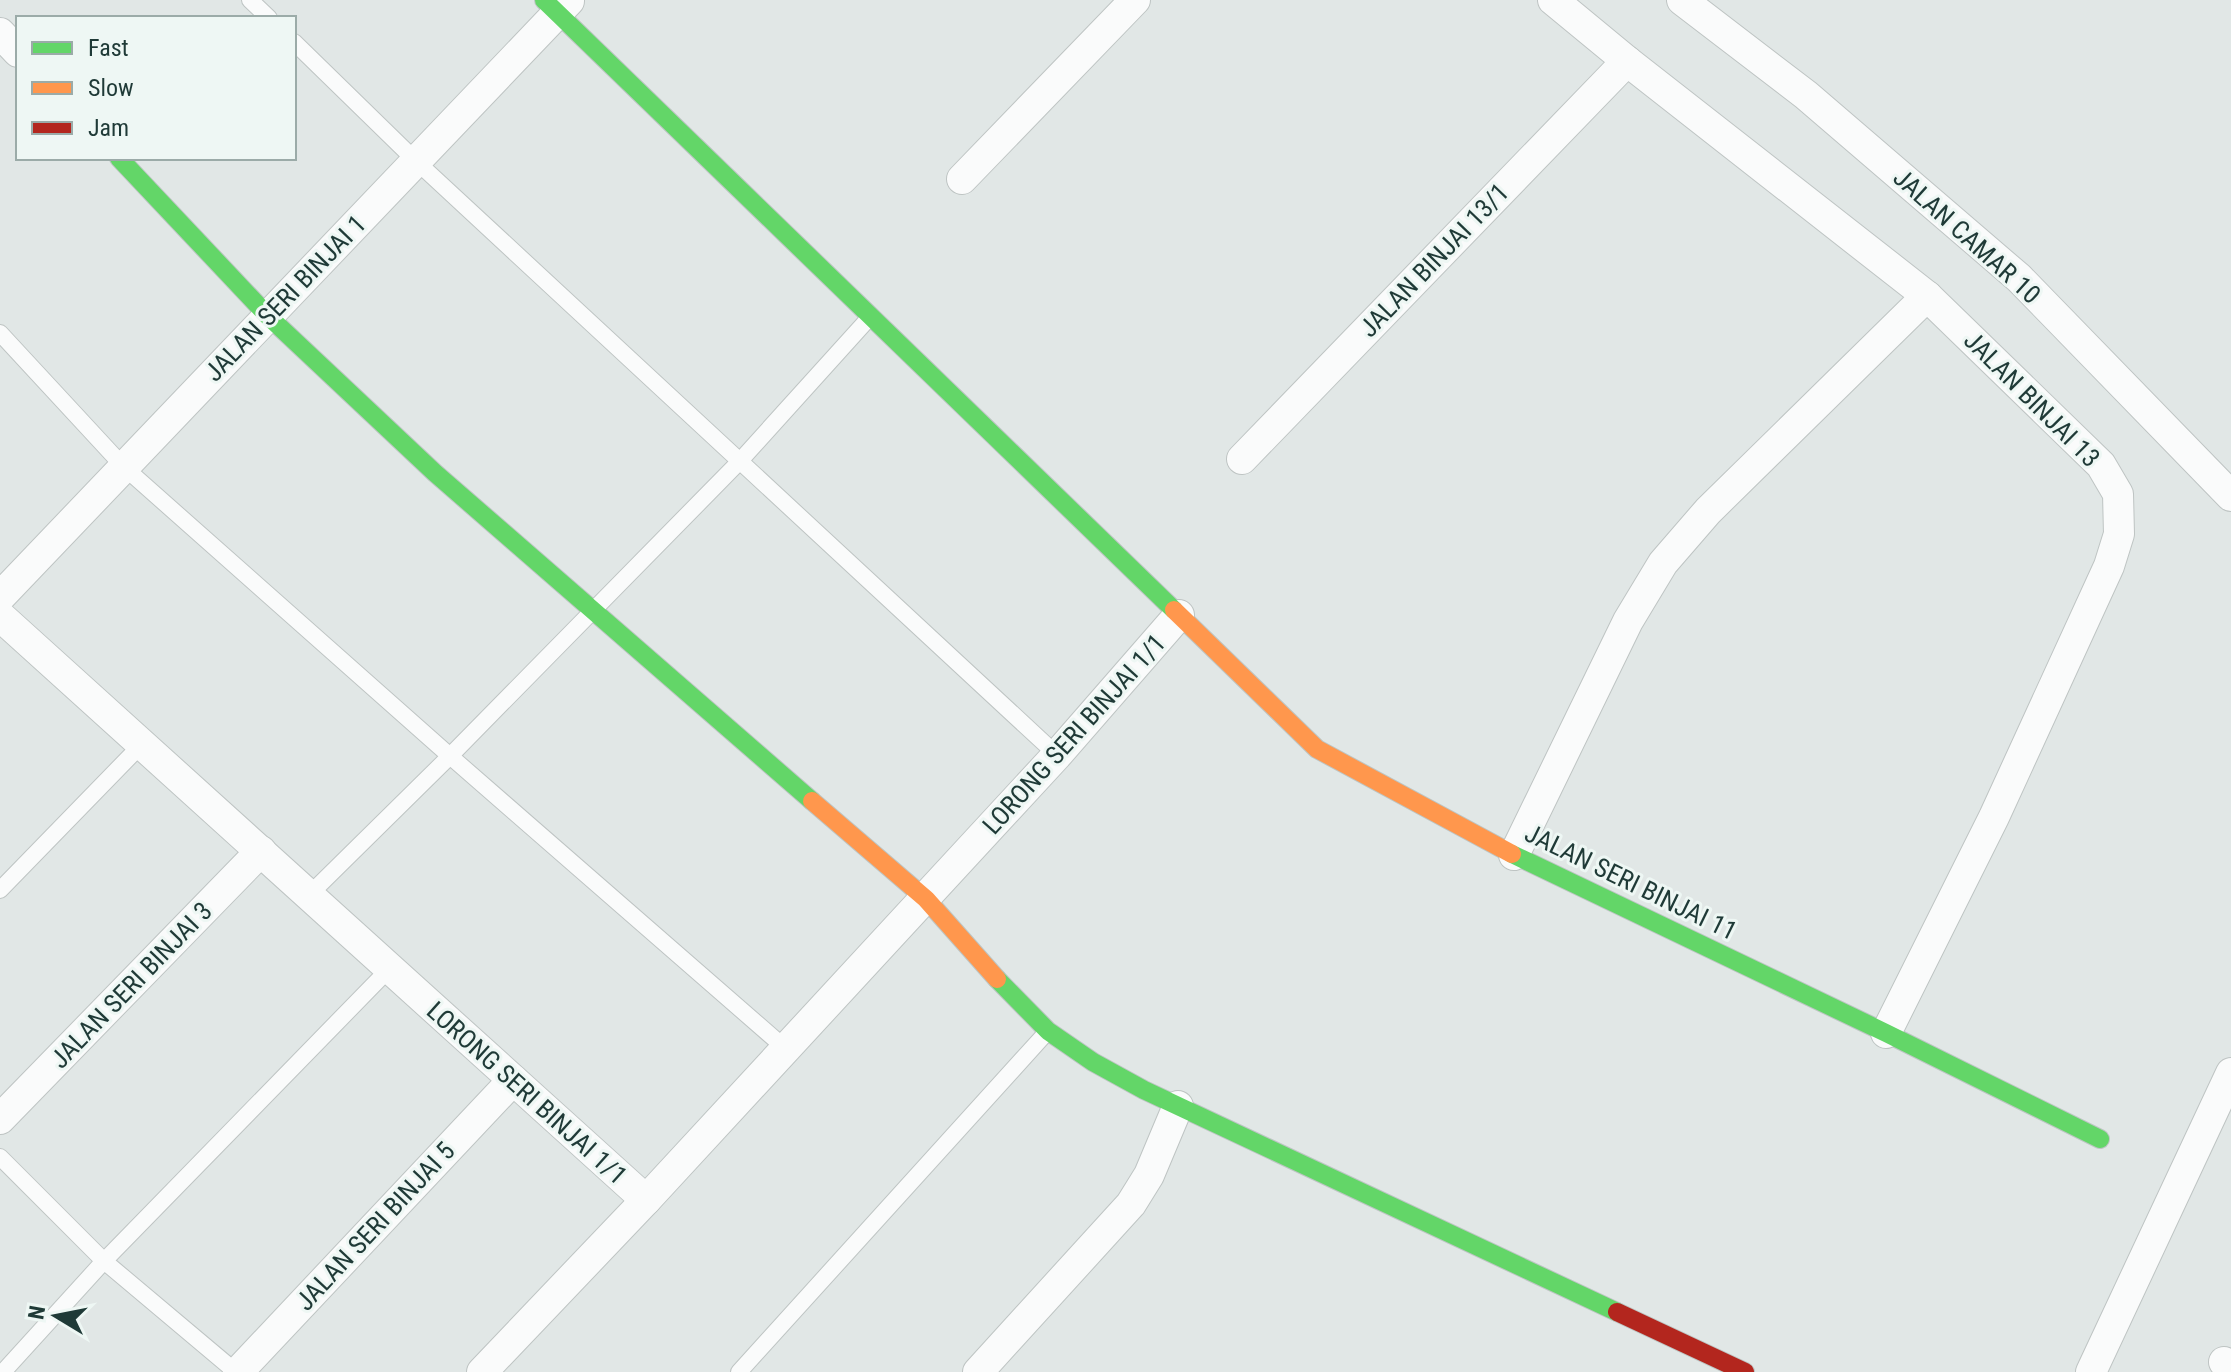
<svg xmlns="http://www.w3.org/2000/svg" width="2231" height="1372" viewBox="0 0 2231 1372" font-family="'Roboto Condensed',sans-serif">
<rect width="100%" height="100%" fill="#e1e7e6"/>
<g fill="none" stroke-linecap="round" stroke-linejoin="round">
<defs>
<g id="lane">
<path d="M250,0L269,18"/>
<path d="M294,42L416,161L1057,755"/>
<path d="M0,333L124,467L450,756L785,1048"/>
<path d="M0,890L142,744"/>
<path d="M309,895L450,756L739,462L870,317"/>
<path d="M0,1157L104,1261L236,1372"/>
<path d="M3,1372L104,1261L390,968"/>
<path d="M739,1372L1047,1032"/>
</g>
<g id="street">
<path d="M1553,0L1627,61L1927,296L2101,465L2118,494L2119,534L2109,566L1994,817L1886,1033"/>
<path d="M1682,0L1806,95L2019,278L2231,496"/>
<path d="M0,33L18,52"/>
<path d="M962,179L1135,0"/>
<path d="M1242,459L1627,61"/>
<path d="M0,597L569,1"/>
<path d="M0,616L646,1200L1057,755L1179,615"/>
<path d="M1514,855L1628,621L1663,563L1708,511L1927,296"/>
<path d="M0,1119L261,851"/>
<path d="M2224,1362L2231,1365"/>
<path d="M238,1372L513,1080"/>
<path d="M482,1372L646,1200"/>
<path d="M978,1372L1131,1204L1149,1175L1178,1106"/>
<path d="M2091,1372L2231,1073"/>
</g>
<g id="fast">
<path d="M544,0L1174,610"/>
<path d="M119,158L268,316L435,473L812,801"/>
<path d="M1512,854L1886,1033L2100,1139"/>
<path d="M997,979L1048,1031L1093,1062L1144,1090L1617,1312"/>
</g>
<g id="slow">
<path d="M1174,610L1317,749L1512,854"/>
<path d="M812,801L926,899L997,979"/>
</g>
<path id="jam" d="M1617,1312L1745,1372"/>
</defs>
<use href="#lane" stroke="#bec4c3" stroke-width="18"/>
<use href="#street" stroke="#bec4c3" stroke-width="32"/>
<use href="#fast" stroke="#bdc5c3" stroke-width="20"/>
<use href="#slow" stroke="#bdc5c3" stroke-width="20"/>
<use href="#jam" stroke="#bdc5c3" stroke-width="20"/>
<use href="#lane" stroke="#fafbfb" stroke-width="16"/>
<use href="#street" stroke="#fafbfb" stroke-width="30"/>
<use href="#fast" stroke="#63d668" stroke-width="18"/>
<use href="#slow" stroke="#ff974d" stroke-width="18"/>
<use href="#jam" stroke="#b3261e" stroke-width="18"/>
</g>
<g text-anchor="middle" stroke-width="6" stroke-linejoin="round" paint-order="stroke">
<g font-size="26" fill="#1f3a37" stroke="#eef7f4">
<text transform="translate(1967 236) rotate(42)" y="9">JALAN CAMAR 10</text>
<text transform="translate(1434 260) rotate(-46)" y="9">JALAN BINJAI 13/1</text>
<text transform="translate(285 298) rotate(-46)" y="9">JALAN SERI BINJAI 1</text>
<text transform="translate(2032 399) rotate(45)" y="9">JALAN BINJAI 13</text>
<text transform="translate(1074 734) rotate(-48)" y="9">LORONG SERI BINJAI 1/1</text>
<text transform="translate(1631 882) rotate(26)" y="9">JALAN SERI BINJAI 11</text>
<text transform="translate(131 985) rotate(-46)" y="9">JALAN SERI BINJAI 3</text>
<text transform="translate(527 1093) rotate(42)" y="9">LORONG SERI BINJAI 1/1</text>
<text transform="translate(375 1226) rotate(-47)" y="9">JALAN SERI BINJAI 5</text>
</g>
</g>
<rect x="16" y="16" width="280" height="144" fill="#eef7f4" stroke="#9baba8" stroke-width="2"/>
<rect x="32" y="42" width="40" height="12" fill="#63d668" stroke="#9baba8" stroke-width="2"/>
<text x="88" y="56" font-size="24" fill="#1f3a37">Fast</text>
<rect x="32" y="82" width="40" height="12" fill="#ff974d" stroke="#9baba8" stroke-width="2"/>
<text x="88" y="96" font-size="24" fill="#1f3a37">Slow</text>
<rect x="32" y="122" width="40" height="12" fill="#b3261e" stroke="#9baba8" stroke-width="2"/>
<text x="88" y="136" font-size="24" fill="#1f3a37">Jam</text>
<g transform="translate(56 1316) rotate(280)" stroke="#eef7f4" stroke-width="6" paint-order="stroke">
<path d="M0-6L14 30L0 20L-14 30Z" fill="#1f3a37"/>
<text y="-12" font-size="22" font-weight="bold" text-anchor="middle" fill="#1f3a37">N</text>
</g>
</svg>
